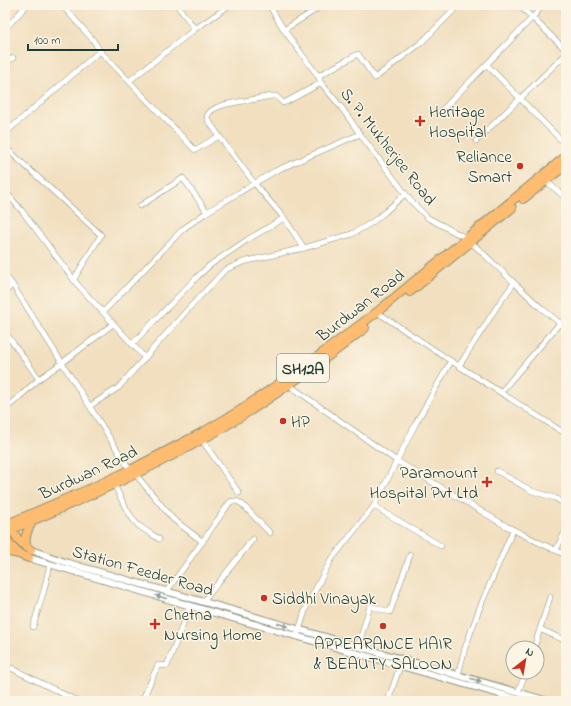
<svg xmlns="http://www.w3.org/2000/svg" width="571" height="706" viewBox="0 0 571 706" font-family="'Indie Flower',sans-serif">
<rect width="100%" height="100%" fill="#fcf5e5"/>
<filter id="ink" filterUnits="userSpaceOnUse"><feTurbulence type="fractalNoise" baseFrequency=".025" numOctaves="2"/><feDisplacementMap in="SourceGraphic" scale="8" xChannelSelector="R" yChannelSelector="G"/><feConvolveMatrix kernelMatrix="1 2 1 2 8 2 1 2 1" color-interpolation-filters="sRGB"/></filter>
<filter id="wash" filterUnits="userSpaceOnUse"><feTurbulence type="fractalNoise" baseFrequency=".012" numOctaves="4" result="noise"/><feDisplacementMap in="SourceGraphic" scale="16" xChannelSelector="R" yChannelSelector="G"/><feGaussianBlur stdDeviation="0.9" result="paint"/><feColorMatrix in="noise" values="0 0 0 0 0 0 0 0 0 0 0 0 0 0 0 0 0 1.4 0 .05"/><feComposite in="paint" operator="in"/></filter>
<g filter="url(#wash)">
<rect width="100%" height="100%" fill="#f1dfbf"/>
</g>
<g filter="url(#ink)">
<g fill="none" stroke-linecap="round" stroke-linejoin="round">
<defs>
<g id="minor">
<path d="M62,5L93,40L100,51L195,150L219,136L255,184L284,218L304,248"/>
<path d="M177,5L195,29"/>
<path d="M269,5L284,30L318,76L321,83L341,107L360,134L411,201L428,218L466,238L471,242L540,307L566,328"/>
<path d="M519,5L566,50"/>
<path d="M5,29L27,5"/>
<path d="M284,30L323,5"/>
<path d="M5,63L13,58"/>
<path d="M487,65L566,145"/>
<path d="M318,76L358,54L375,78L422,42L459,5"/>
<path d="M129,81L195,29L230,5"/>
<path d="M442,110L532,18L543,5"/>
<path d="M5,133L100,51"/>
<path d="M219,136L208,120L207,116C212,104 239,102 250,100C258,99 265,97 272,96H276L283,103L286,102L321,83"/>
<path d="M476,141L566,54"/>
<path d="M5,147L101,235L74,279"/>
<path d="M546,181L566,198"/>
<path d="M5,191L22,211L77,284L145,358"/>
<path d="M140,206L183,178L207,212"/>
<path d="M5,275L12,284L130,470"/>
<path d="M5,293L12,284"/>
<path d="M103,312L183,229L207,212L275,171L360,134"/>
<path d="M377,312L451,361L566,434"/>
<path d="M5,332L39,379"/>
<path d="M132,344L197,277L210,265L247,240L284,218"/>
<path d="M459,366L498,305L514,283"/>
<path d="M289,385L397,461L506,526L540,543L566,555"/>
<path d="M501,392L560,323"/>
<path d="M90,406L118,388L190,307L225,270L243,262L304,248L352,234L371,223L385,212L405,194"/>
<path d="M5,408L6,409L39,379L62,363L113,324"/>
<path d="M563,431L566,426"/>
<path d="M202,440L239,493"/>
<path d="M497,471L532,491L555,498L566,505"/>
<path d="M136,475L173,519L203,542"/>
<path d="M114,484C121,498 127,514 138,525C144,530 152,534 159,539"/>
<path d="M374,506L441,546"/>
<path d="M556,550L566,530"/>
<path d="M166,592L200,545L230,502C234,500 237,501 241,503L270,533"/>
<path d="M203,602L253,539"/>
<path d="M33,627L44,590L50,564"/>
<path d="M540,629L566,641"/>
<path d="M297,636L306,608L324,573L331,560L374,506L417,421L451,361"/>
<path d="M358,647L370,606L390,612L410,555"/>
<path d="M534,648L550,597"/>
<path d="M5,665L77,701"/>
<path d="M458,675L465,648L480,607L513,530"/>
<path d="M518,692L526,672"/>
<path d="M142,701L158,665L167,666L190,605"/>
<path d="M388,701L400,666"/>
</g>
<g id="tertiary">
<path d="M31,550L68,563L548,701"/>
<path d="M29,558L201,609L524,701"/>
</g>
<g id="primary">
<path d="M523,199L566,165"/>
<path d="M410,292L512,208"/>
<path d="M9,524C14,536 21,544 31,550"/>
<path d="M5,525L89,489L130,470L203,432L239,411L309,363L377,312L566,156"/>
<path d="M5,532C73,504 141,474 205,438C262,406 314,368 365,328"/>
<path d="M5,537L10,545L18,553"/>
<path d="M26,547C24,536 28,529 33,520"/>
<path d="M5,551L19,554L29,558"/>
</g>
</defs>
<use href="#minor" stroke="#888e7a" stroke-width="6"/>
<use href="#tertiary" stroke="#888e7a" stroke-width="8"/>
<use href="#primary" stroke="#888e7a" stroke-width="10"/>
<use href="#minor" stroke="#fff" stroke-width="5"/>
<use href="#tertiary" stroke="#fff" stroke-width="6"/>
<use href="#primary" stroke="#febc70" stroke-width="8"/>
</g>
<defs><path id="oneway-solid" d="M-6-.8H1V-3.2L6.5 0L1 3.2V.8H-6Z"/></defs>
<g fill="#8f9e9a">
<use href="#oneway-solid" transform="translate(161 597) rotate(-164)"/>
<use href="#oneway-solid" transform="translate(283 625) rotate(16)"/>
<use href="#oneway-solid" transform="translate(476 680) rotate(16)"/>
</g>
</g>
<g fill="#c8321e" stroke="#fcf5e5" stroke-width="1.5">
<path d="M418 115h4v4h4v4h-4v4h-4v-4h-4v-4h4z"/>
<circle cx="520" cy="166" r="4"/>
<circle cx="283" cy="421" r="4"/>
<path d="M485 476h4v4h4v4h-4v4h-4v-4h-4v-4h4z"/>
<circle cx="264" cy="598" r="4"/>
<path d="M153 618h4v4h4v4h-4v4h-4v-4h-4v-4h4z"/>
<circle cx="383" cy="626" r="4"/>
</g>
<g text-anchor="middle" stroke-width="3" stroke-linejoin="round" paint-order="stroke">
<rect fill="#fcf5e5" stroke="#617469" stroke-width="1" x="277" y="354" width="52" height="28" rx="3"/>
<g font-size="16" font-weight="bold" fill="#1f3d34">
<text x="303" y="374">SH12A</text>
</g>
<g font-size="17" fill="#1f3d34" stroke="#fcf5e5" text-anchor="start">
<text x="429" y="117">Heritage<tspan x="429" dy="20">Hospital</tspan></text>
<text x="512" y="162" text-anchor="end">Reliance<tspan x="512" dy="20">Smart</tspan></text>
<text x="291" y="427">HP</text>
<text x="478" y="478" text-anchor="end">Paramount<tspan x="478" dy="20">Hospital Pvt Ltd</tspan></text>
<text x="272" y="604">Siddhi Vinayak</text>
<text x="164" y="620">Chetna<tspan x="164" dy="20">Nursing Home</tspan></text>
<text x="383" y="649" text-anchor="middle">APPEARANCE HAIR<tspan x="383" dy="20">&amp; BEAUTY SALOON</tspan></text>
</g>
<g font-size="17" fill="#1f3d34" stroke="#fcf5e5">
<text transform="translate(389 146) rotate(52)" y="6">S. P. Mukherjee Road</text>
<text transform="translate(360 305) rotate(-38)" y="6">Burdwan Road</text>
<text transform="translate(88 472) rotate(-25)" y="6">Burdwan Road</text>
<text transform="translate(143 570) rotate(16)" y="6">Station Feeder Road</text>
</g>
</g>
<rect width="571" height="706" fill="none" stroke="#fcf5e5" stroke-width="20"/>
<g transform="translate(525 660) rotate(31)"><circle r="19" fill="#fcf5e5" stroke="#a4ab9e"/>
<path d="M0-3L7 15L0 10L-7 15Z" fill="#c8321e"/>
<text y="-6" font-size="11" font-weight="bold" text-anchor="middle" fill="#1f3d34">N</text>
</g>
<path d="M28 44v6h90v-6" fill="none" stroke="#1f3d34" stroke-width="2"/>
<text x="34" y="44" font-size="12" fill="#1f3d34" stroke="#fcf5e5" stroke-width="3" paint-order="stroke">100 m</text>
</svg>
